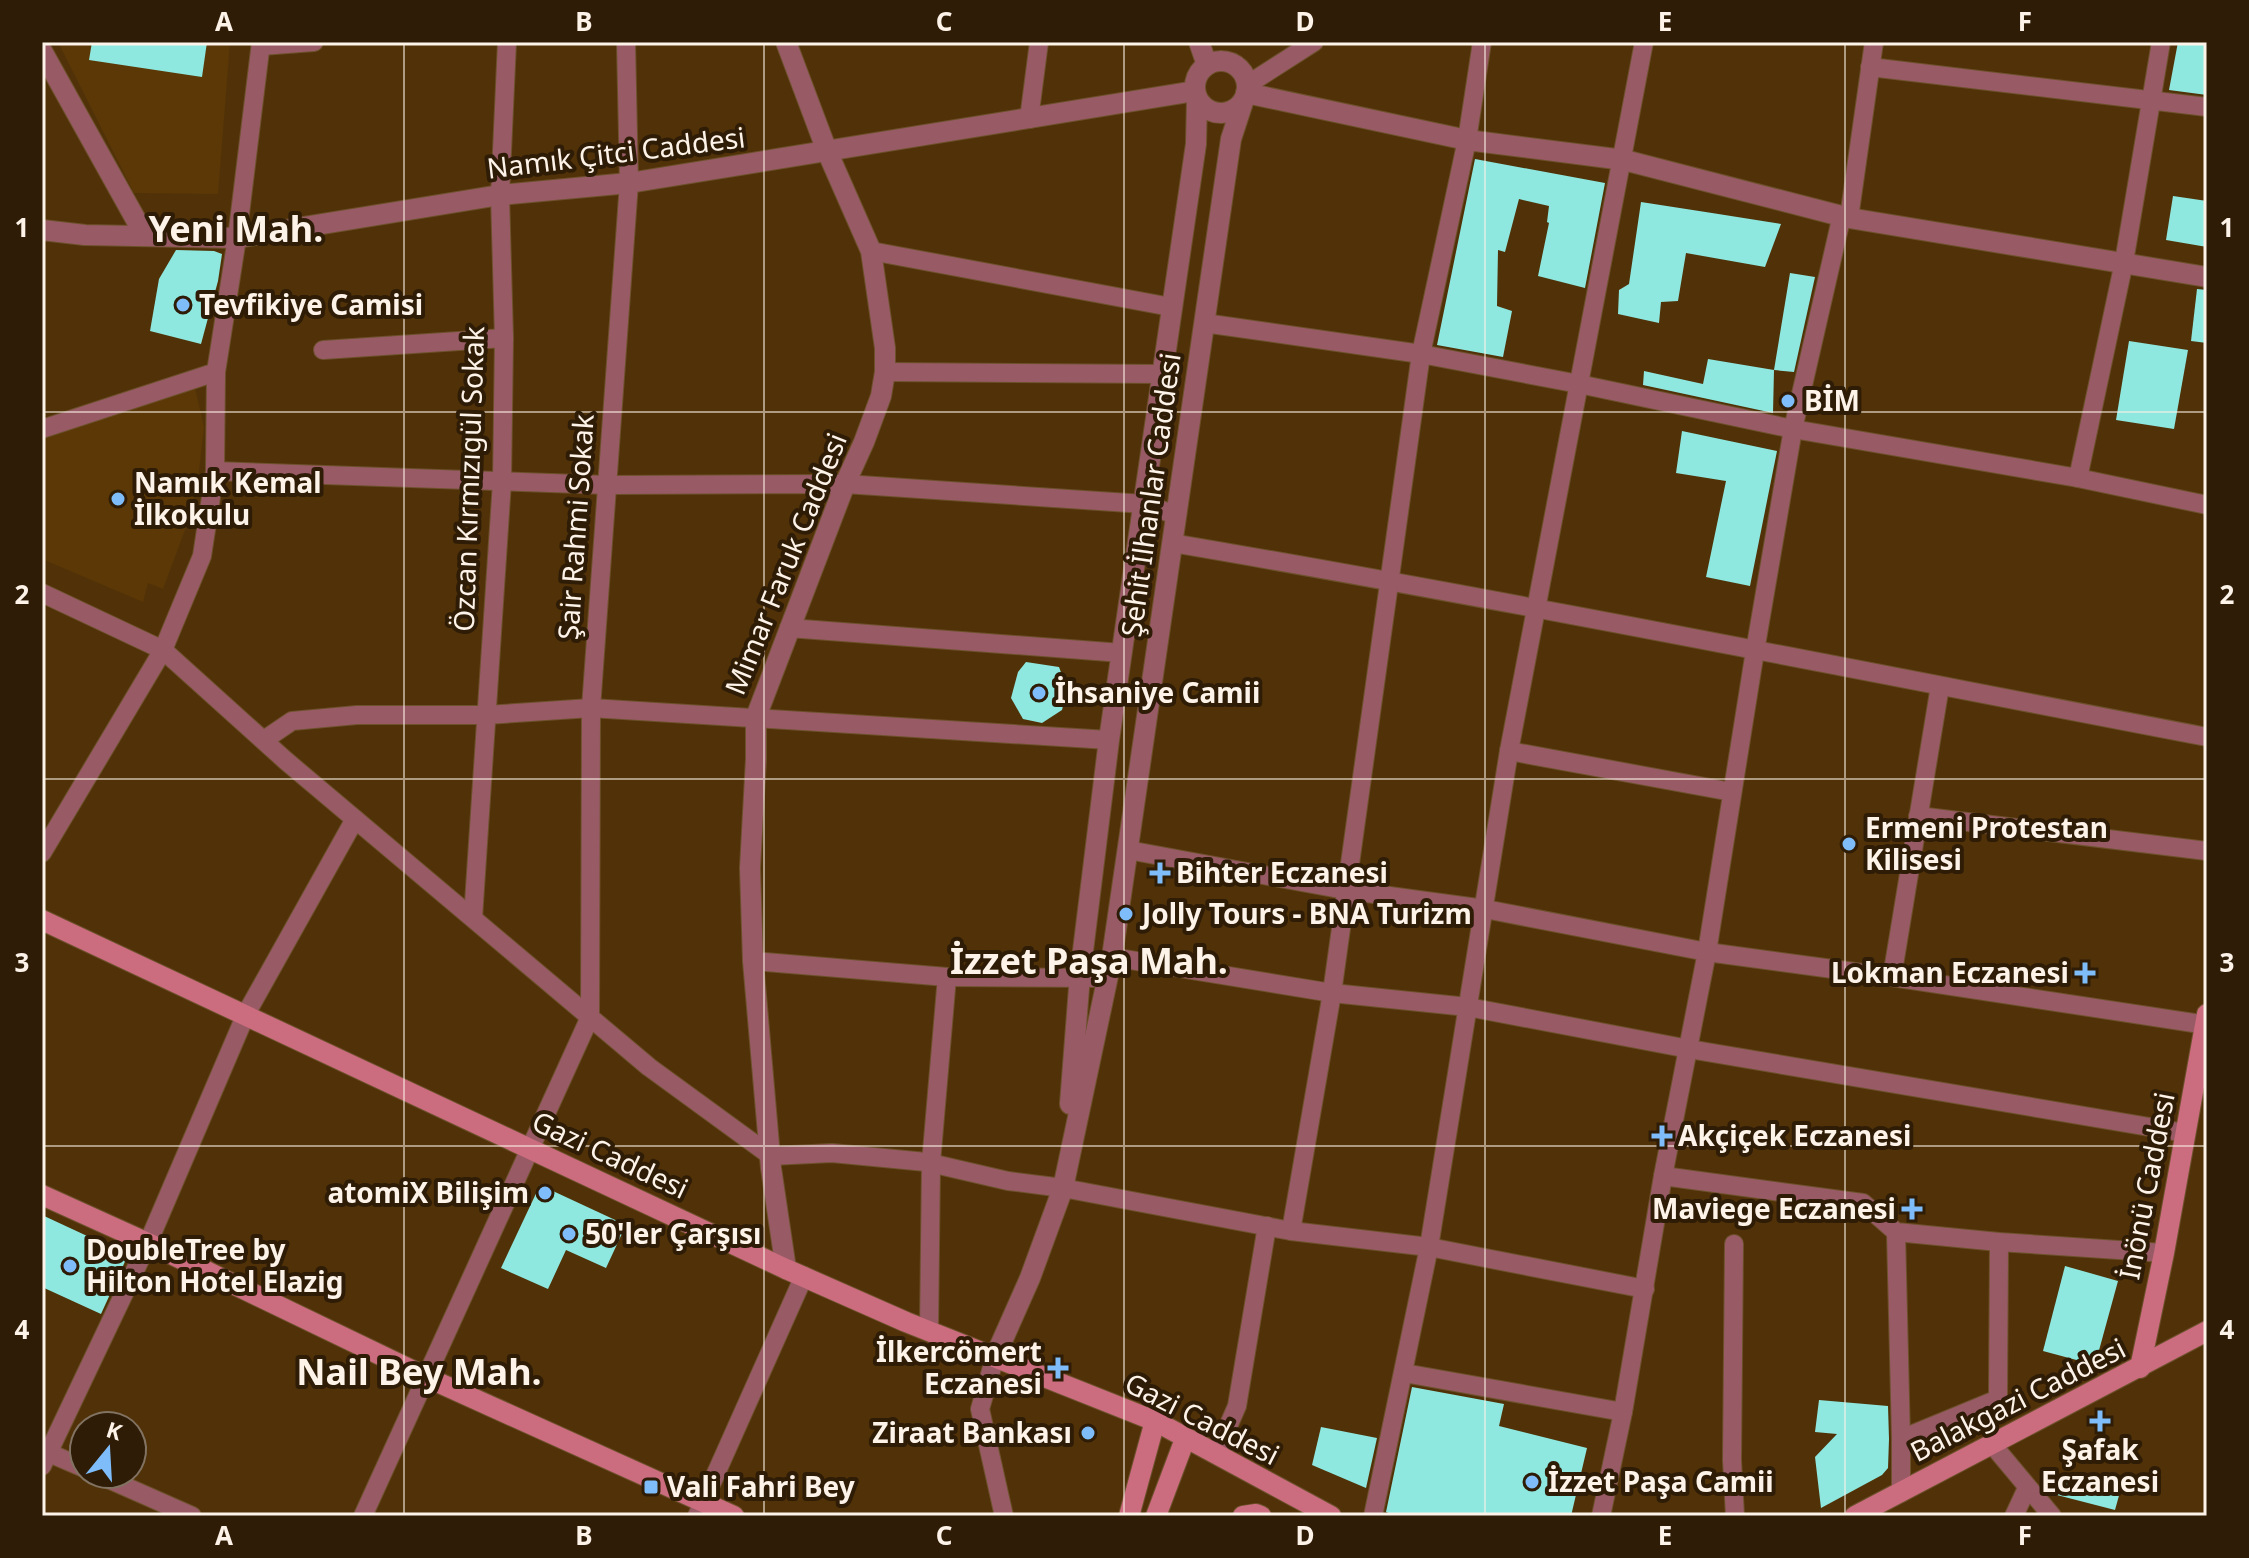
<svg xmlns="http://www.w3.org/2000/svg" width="2249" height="1558" viewBox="0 0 2249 1558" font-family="'Noto Sans',sans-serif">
<rect width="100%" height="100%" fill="#513208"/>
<g fill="#5b3806">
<path d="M58,42H230L218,194L134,193Z"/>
<path d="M195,388L204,427L198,479L189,519L163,589L148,583L143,602L42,559V435Z"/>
</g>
<g fill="#8ee8df">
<path d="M92,42H207L202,77L89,60Z"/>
<path d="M2178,42H2207V95L2169,90Z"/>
<path d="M1475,159L1605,183L1585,288L1538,276L1549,223L1547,222L1549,206L1519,199L1505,252L1498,250L1497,306L1512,311L1503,357L1437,345Z"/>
<path d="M2173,196L2207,201V247L2166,240Z"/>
<path d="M1641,202L1712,213L1781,224L1765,267L1686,253L1678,301L1661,302L1659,323L1618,314L1619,290L1629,284Z"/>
<path d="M176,250L214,251L222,254L218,281L201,344L150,331L159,279Z"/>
<path d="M1790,273L1815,277L1794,372L1774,370Z"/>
<path d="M2197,289L2207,290V343L2191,341Z"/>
<path d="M2129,341L2188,350L2174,429L2116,420Z"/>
<path d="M1708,359L1774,370L1773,413L1643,385L1644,371L1703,384Z"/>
<path d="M1682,431L1777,451L1750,586L1706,577L1726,481L1676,473Z"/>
<path d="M1026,662L1059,667L1067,688L1062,710L1042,723L1023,719L1011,698L1018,672Z"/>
<path d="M540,1185L626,1225L606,1268L566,1250L548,1289L501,1268Z"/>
<path d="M42,1215L128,1255L101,1314L42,1287Z"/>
<path d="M2065,1266L2118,1281L2095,1365L2043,1351Z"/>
<path d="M1412,1387L1504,1404L1499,1426L1587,1448L1571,1516H1396L1386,1512Z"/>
<path d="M1819,1400L1888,1406L1889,1439L1888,1468L1882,1475L1821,1508L1815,1457L1837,1434L1815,1432Z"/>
<path d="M1321,1427L1377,1438L1366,1488L1312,1465Z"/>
<path d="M2058,1474L2120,1492L2115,1510L2053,1494Z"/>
</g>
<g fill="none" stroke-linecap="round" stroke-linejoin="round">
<defs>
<g id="minor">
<path d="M261,46L314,42"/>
<path d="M1870,67L2207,107"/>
<path d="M1247,85L1314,42"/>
<path d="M1029,119L1039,42"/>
<path d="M1849,218L1874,42"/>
<path d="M871,251L1171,307"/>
<path d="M1204,323L1421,354L1579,384L1793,429L2078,478L2207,505"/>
<path d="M323,350L504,338"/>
<path d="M885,372L1162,374"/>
<path d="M42,429L216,372"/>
<path d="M215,471L607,485L845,484L1144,504L1176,515"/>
<path d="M2078,478L2124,262L2161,42"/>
<path d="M1172,543C1518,602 1862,671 2207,737"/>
<path d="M42,593L163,650L285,760L649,1067L771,1156L832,1153L926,1162L1008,1181L1063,1188L1291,1231L1429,1247L1645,1289"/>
<path d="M789,628L1122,653"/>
<path d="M264,740L292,721L357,715H486L591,708L1109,740"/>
<path d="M1509,751L1732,792"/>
<path d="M1918,816L2207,851"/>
<path d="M1128,850L1345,890L1485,909L1707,952L1892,977L2207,1025"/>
<path d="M42,853L163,650L202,556L215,471L216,372L237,238L261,42"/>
<path d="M473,918L502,482L504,338L500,195L507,42"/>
<path d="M1112,957L1332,993L1468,1007L1689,1049L2185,1133"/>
<path d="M753,961L947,977L1108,978"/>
<path d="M1892,977L1940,686"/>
<path d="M1663,1176L1863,1203L1896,1232L1999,1242L2164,1253"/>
<path d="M1291,1231L1332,993L1421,354L1467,140L1482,42"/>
<path d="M1896,1232L1901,1439"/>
<path d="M1734,1244L1732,1460L1735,1516"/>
<path d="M929,1331L931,1163L947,977"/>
<path d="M995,1357L980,1409L1004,1516"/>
<path d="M1404,1373L1623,1412"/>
<path d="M1991,1443L2052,1516"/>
<path d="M42,1450L84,1468"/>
<path d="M1216,1454L1237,1406L1267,1226"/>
<path d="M42,1466L148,1243L246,1014L355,819"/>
<path d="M97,1474L192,1516"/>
<path d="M1901,1493V1439L1998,1399L1999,1242"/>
<path d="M363,1516L590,1017L591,708L629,183L626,42"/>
<path d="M697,1516L804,1276"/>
<path d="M1373,1516L1429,1247L1509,751L1644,42"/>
<path d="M1601,1516L1623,1412L1663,1176L1707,952L1755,651L1793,429L1842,215"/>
<path d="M2014,1516L2027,1488"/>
</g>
<g id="tertiary">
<path d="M1199,42L1207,65"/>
<path d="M42,51L145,236"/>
<circle cx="1221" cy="87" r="26"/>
<path d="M1246,93L1467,140L1624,160L1849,218L2207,277"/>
<path d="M42,230L85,235L237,238L500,195L629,183L1195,91"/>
<path d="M1070,1104L1080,975L1109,740L1196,144L1197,99"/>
<path d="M786,1269L771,1168L753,961L750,868L756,759V717L845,484L864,442L881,396L885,372V348L871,251L827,151L786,42"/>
<path d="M995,1357L1030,1278L1063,1188L1112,957L1231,139L1244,99"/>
</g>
<g id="secondary">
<path d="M42,920L786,1269L906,1322L1155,1421L1331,1516"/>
<path d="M42,1195L148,1243L426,1377L734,1516"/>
<path d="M2140,1368L2164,1253L2207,1014"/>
<path d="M1129,1516L1155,1421"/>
<path d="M1156,1516L1185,1439"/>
<path d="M1243,1516L1256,1514L1261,1516"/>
<path d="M1855,1516L2207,1331"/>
</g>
</defs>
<use href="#minor" stroke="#6d512c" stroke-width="20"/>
<use href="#tertiary" stroke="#6d512c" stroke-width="22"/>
<use href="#secondary" stroke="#6d512c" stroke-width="22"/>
<use href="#minor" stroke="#985b66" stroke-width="18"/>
<use href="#tertiary" stroke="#985b66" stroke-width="20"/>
<use href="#secondary" stroke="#cb6c7f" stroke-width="20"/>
</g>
<path fill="none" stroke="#fdf3e8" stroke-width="2" stroke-opacity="0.55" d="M404,42V1516M764,42V1516M1124,42V1516M1485,42V1516M1845,42V1516M42,412H2207M42,779H2207M42,1146H2207"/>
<g fill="#7ebdf9" stroke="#2e1c07" stroke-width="3">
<circle cx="183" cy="305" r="8"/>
<circle cx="1788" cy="401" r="8"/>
<circle cx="118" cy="499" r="8"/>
<circle cx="1039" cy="693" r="8"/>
<circle cx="1849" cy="844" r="8"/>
<path d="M1156 861h8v8h8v8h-8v8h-8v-8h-8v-8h8z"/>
<circle cx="1126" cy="914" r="8"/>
<path d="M2081 961h8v8h8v8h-8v8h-8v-8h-8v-8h8z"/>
<path d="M1658 1124h8v8h8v8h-8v8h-8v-8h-8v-8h8z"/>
<circle cx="545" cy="1193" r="8"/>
<path d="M1908 1197h8v8h8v8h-8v8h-8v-8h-8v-8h8z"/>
<circle cx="569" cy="1234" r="8"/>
<circle cx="70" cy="1266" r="8"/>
<path d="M1054 1356h8v8h8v8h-8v8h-8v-8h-8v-8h8z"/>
<path d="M2096 1409h8v8h8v8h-8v8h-8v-8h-8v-8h8z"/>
<circle cx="1088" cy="1433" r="8"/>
<circle cx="1532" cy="1482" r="8"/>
<rect x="643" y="1479" width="16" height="16" rx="4"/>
</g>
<g text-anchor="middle" stroke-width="8" stroke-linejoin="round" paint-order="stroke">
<g font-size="28" fill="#fdf3e8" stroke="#2e1c07">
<text transform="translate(616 153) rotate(-7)" y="10">Namık Çitci Caddesi</text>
<text transform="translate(469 479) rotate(-88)" y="10">Özcan Kırmızıgül Sokak</text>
<text transform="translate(1151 495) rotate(-82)" y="10">Şehit İlhanlar Caddesi</text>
<text transform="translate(576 527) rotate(-86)" y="10">Şair Rahmi Sokak</text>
<text transform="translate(786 564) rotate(-68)" y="10">Mimar Faruk Caddesi</text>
<text transform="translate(610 1155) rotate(25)" y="10">Gazi Caddesi</text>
<text transform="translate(2147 1186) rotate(-79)" y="10">İnönü Caddesi</text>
<text transform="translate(2018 1400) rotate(-27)" y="10">Balakgazi Caddesi</text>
<text transform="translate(1202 1419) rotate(27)" y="10">Gazi Caddesi</text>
</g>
<g font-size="28" font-weight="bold" fill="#fdf3e8" stroke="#2e1c07" text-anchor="start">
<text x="199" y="315">Tevfikiye Camisi</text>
<text x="1804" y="411">BİM</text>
<text x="134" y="493">Namık Kemal<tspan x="134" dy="32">İlkokulu</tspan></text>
<text x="1055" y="703">İhsaniye Camii</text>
<text x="1865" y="838">Ermeni Protestan<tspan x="1865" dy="32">Kilisesi</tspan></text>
<text x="1176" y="883">Bihter Eczanesi</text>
<text x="1142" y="924">Jolly Tours - BNA Turizm</text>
<text x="2069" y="983" text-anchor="end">Lokman Eczanesi</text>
<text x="1678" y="1146">Akçiçek Eczanesi</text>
<text x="529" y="1203" text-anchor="end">atomiX Bilişim</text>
<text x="1896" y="1219" text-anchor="end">Maviege Eczanesi</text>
<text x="585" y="1244">50'ler Çarşısı</text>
<text x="86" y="1260">DoubleTree by<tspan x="86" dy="32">Hilton Hotel Elazig</tspan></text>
<text x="1042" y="1362" text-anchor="end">İlkercömert<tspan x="1042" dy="32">Eczanesi</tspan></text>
<text x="1072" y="1443" text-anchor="end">Ziraat Bankası</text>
<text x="2100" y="1460" text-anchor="middle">Şafak<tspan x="2100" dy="32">Eczanesi</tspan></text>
<text x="1548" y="1492">İzzet Paşa Camii</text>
<text x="667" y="1497">Vali Fahri Bey</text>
</g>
<g font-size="36" font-weight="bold" fill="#fdf3e8" stroke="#2e1c07">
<text x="236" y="242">Yeni Mah.</text>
<text x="1089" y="974">İzzet Paşa Mah.</text>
<text x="419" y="1385">Nail Bey Mah.</text>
</g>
</g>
<rect width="2249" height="1558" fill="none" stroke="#2e1c07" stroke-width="88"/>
<g transform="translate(108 1450) rotate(18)"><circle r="38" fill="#2e1c07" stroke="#817261" stroke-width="2"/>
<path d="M0-6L14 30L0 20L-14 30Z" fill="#7ebdf9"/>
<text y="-12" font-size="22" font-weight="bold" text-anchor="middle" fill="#fdf3e8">K</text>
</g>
<rect x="44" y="44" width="2161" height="1470" fill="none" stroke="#fdf3e8" stroke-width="3"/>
<g font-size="26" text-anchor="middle" font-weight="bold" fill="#fdf3e8">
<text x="224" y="31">A</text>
<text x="584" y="31">B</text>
<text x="944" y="31">C</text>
<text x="1305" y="31">D</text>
<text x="1665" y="31">E</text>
<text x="2025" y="31">F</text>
<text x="22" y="237">1</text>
<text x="2227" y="237">1</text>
<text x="22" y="604">2</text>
<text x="2227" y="604">2</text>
<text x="22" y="972">3</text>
<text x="2227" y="972">3</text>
<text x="22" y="1339">4</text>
<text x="2227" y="1339">4</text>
<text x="224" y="1545">A</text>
<text x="584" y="1545">B</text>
<text x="944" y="1545">C</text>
<text x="1305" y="1545">D</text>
<text x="1665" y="1545">E</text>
<text x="2025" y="1545">F</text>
</g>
</svg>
